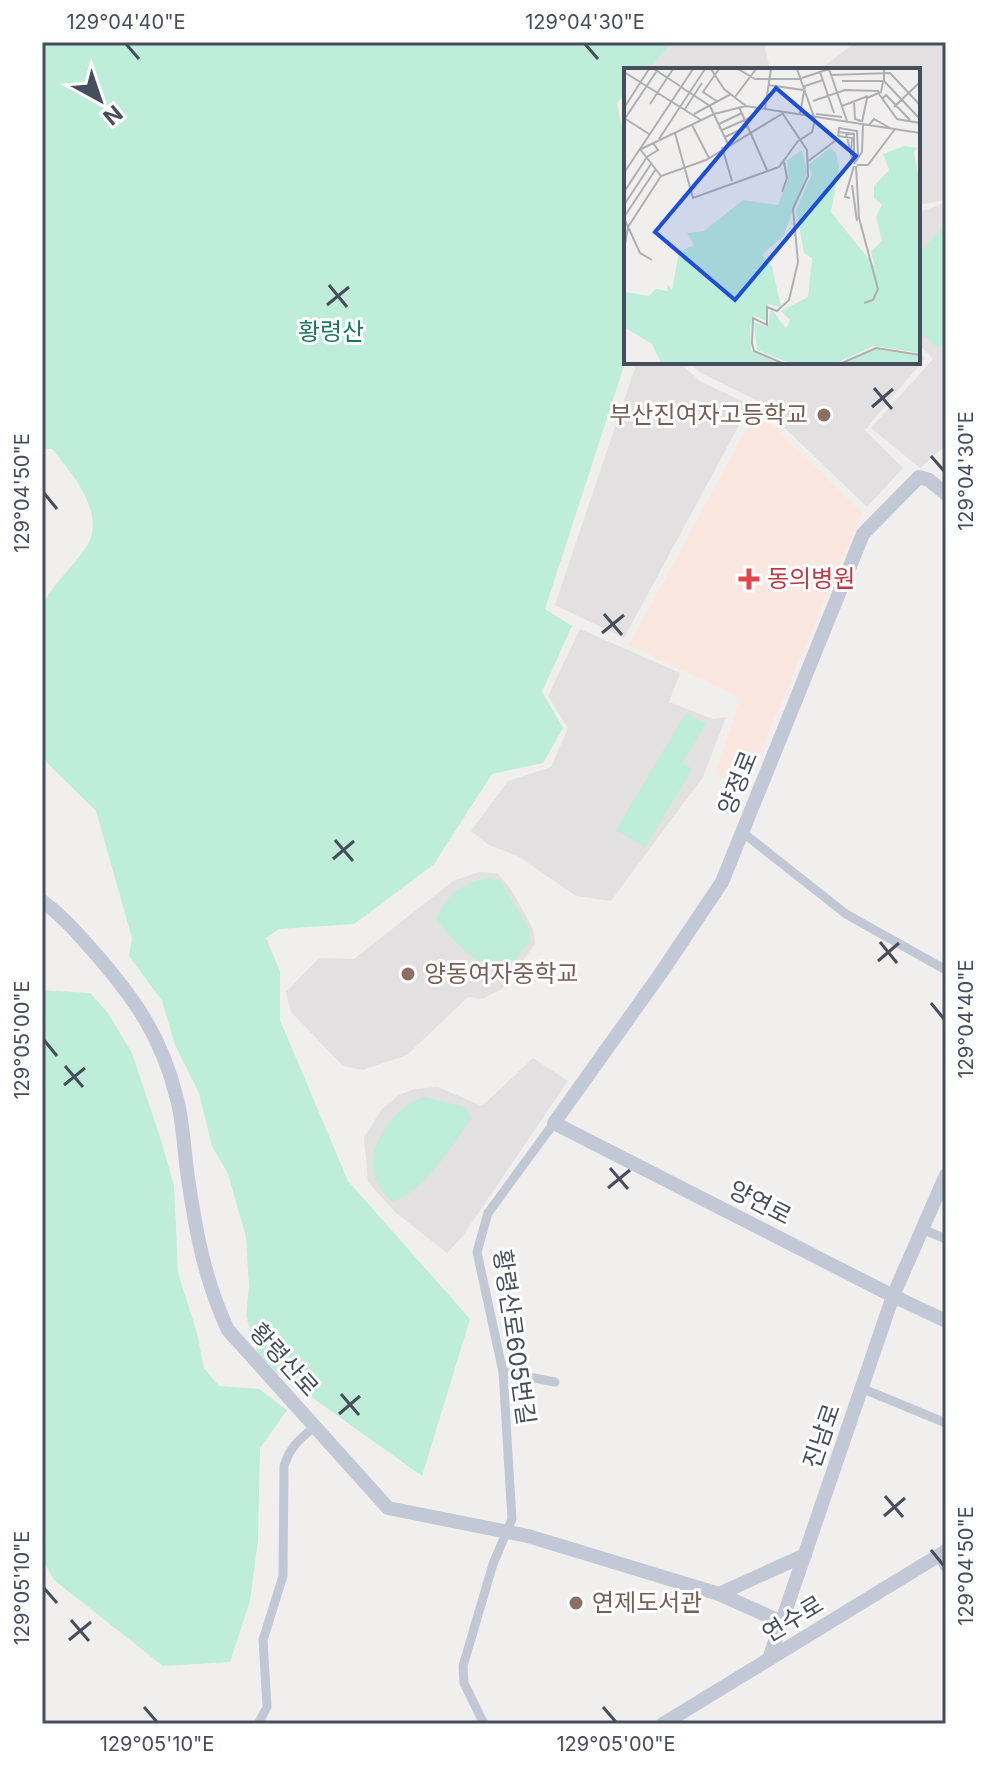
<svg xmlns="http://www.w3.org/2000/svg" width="988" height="1766" viewBox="0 0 988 1766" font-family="Inter,'Noto Sans KR',sans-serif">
<rect width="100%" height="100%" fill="#f1efee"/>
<g fill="#e2e0e0">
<path d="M673,42H764L770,70H647Z"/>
<path d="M856,42H946V200L918,205V70H819Z"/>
<path d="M946,202V445L920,468L871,428L933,359L918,343V213Z"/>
<path d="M918,351L925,358L865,430L903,468L867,507L756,400L701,373L689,363L918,362Z"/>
<path d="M637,362H683L682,365L700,381L750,405L624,638L555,605Z"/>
<path d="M580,629L680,673L669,702L713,719L726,717L703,777L611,901L576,896L518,856L489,845L471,831L508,781L551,767L568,728L548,696Z"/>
<path d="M479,872L497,873L511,889L533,929L535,944L502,989L482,999L468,997L407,1055L363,1070L343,1066L291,1012L286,992L319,958L354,959L453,881Z"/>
<path d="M533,1058L568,1081L462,1237L447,1253L395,1212L368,1182L364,1137L382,1109L399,1095L414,1089L438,1087L482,1106Z"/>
</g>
<path fill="#f9e7e0" d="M757,409L862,513L745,788L715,774L740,698L629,645Z"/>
<g fill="#beedd9">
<path d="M42,42H673L647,70H626V93L617,103L626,148V360L545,609L572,626L542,692L563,728L543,763L492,774L434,864L354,924L279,929L266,938L280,971V1020L348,1181L470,1319L422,1476L275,1371L258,1353L246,1316L249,1286L246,1237L228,1174L212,1146L199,1093L175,1045L162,1001L129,956L132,938L96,811L42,758V604C55,583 71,568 85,549C109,516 72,473 52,449H42Z"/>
<path d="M945,225L946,339L938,348L918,330V254Z"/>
<path d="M686,713L706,724L682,763L692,769L645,847L616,830Z"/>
<path d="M485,878L499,879L530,931L529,942L509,968C477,972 456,941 436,920C449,893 457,887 485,878Z"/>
<path d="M42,990L90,993L108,1013L132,1053L161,1140L174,1186L178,1273L197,1333L204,1368L219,1386L259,1389L287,1410L260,1448L258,1540L250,1601L230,1662L163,1666L54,1580L42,1559Z"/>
<path d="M424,1097L465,1107L472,1118C452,1144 425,1192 392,1202C387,1196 380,1189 377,1182C362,1150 394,1106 424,1097Z"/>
</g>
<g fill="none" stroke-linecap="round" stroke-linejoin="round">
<g stroke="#c2c8d3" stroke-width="9">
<path d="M742,832L846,914L946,970"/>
<path d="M922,1229L946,1239"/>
<path d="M503,1372L555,1382"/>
<path d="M861,1388L946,1423"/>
<path d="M938,1556L946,1569"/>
<path d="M258,1724L267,1707L263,1640L283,1576L284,1466C290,1447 299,1439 315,1427"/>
<path d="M484,1724L464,1683L463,1666L493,1564L512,1519L503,1372L477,1252L488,1213L554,1123"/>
</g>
<g stroke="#c2c8d6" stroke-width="14">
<path d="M946,494L929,480L919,477L863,534L722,882L661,973L554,1123L893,1296L946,1321"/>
<path d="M42,901C63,916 77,933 94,952C135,999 162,1037 177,1099C183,1122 184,1148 187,1171C195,1227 204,1279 228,1330L388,1508L528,1536L719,1594L782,1622"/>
<path d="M719,1594L805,1555"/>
<path d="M769,1659L893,1296L946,1175"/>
<path d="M663,1724L946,1551"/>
</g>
</g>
<path fill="none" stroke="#474e5b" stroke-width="3" d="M126,44L139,59M585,44L598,59M329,285L347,307M327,305L349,287M874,388L892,409M872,407L893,389M931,456L944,471M44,493L57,509M604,614L622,635M602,633L624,615M335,840L353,861M333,859L354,841M880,942L897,963M878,961L899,943M931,1003L944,1019M44,1040L57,1056M65,1066L83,1087M64,1085L85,1068M610,1168L628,1189M608,1188L630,1170M341,1394L359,1415M339,1414L360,1396M885,1496L903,1517M884,1516L905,1498M931,1550L944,1566M44,1588L57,1603M71,1620L89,1641M69,1640L91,1622M144,1707L157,1722M603,1707L616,1722"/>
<g fill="#8d6e63" stroke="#fff" stroke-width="3">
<circle cx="824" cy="415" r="8"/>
<circle cx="408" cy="974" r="8"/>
<circle cx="576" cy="1603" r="8"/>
</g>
<path fill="#e0444e" stroke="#fff" stroke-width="3" d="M745 567h8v8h8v8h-8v8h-8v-8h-8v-8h8z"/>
<g text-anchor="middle" stroke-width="6" stroke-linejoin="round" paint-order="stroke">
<g font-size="24" fill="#1b795c" stroke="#fff">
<text x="331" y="340">황령산</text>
</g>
<g font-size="24" fill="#785e54" stroke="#fff" text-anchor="start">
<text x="808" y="423" text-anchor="end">부산진여자고등학교</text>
<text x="424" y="982">양동여자중학교</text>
<text x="592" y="1611">연제도서관</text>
</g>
<g font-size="24" fill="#be3a42" stroke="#fff" text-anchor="start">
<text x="767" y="587">동의병원</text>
</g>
<g font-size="24" fill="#474e5b" stroke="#fff">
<text transform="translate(738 783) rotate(-68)" y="8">양정로</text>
<text transform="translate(760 1203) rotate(27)" y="8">양연로</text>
<text transform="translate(514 1337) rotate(82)" y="8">황령산로605번길</text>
<text transform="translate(284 1360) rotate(48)" y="8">황령산로</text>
<text transform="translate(822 1436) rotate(-71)" y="8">진남로</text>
<text transform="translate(793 1619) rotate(-31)" y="8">연수로</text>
</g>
</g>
<g transform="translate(624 68)">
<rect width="296" height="296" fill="#f1efee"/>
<path d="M280,78L294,80L290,84L296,117V285L249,278L213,295H166L133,282L130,254L144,259L147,240L162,261L166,252L157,243L184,229L188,190L180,185L172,142L188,106L184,97L206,80L212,85L215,99L207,144L251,199L247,183L258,173L252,149L258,137L250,130V118L265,102L259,86ZM178,82L183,104L160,167L138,187L148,198L157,239L144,236L142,253L129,247L126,259L127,282L154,295H37L28,276L0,259L1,224L25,228L32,221L44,223L43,216L48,222L55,184L70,177L63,165L80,163L119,132L154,137L164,112L163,92ZM249,281L296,288V295H221Z" fill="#beedd9"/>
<path fill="none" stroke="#adafb3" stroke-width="2" d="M30,1L56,18M87,1L100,21L122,38M114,1L131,11H178M205,1L223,53M260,1V13L296,51M0,4L77,52M196,4L210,45M207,7L266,5L296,37M178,10L205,1M218,13H259M144,17L179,22M57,19L86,38L104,76M255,26L273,51L296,55M111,29L132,1M258,31L262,27L286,52M189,33L221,22L255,23M230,33L231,51L237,53M94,34L79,24L95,1M26,36L49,1M218,38L244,28M115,39L143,102M270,39L296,14M0,40L25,1M61,41L78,15M141,41L147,1M70,46L107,26M176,46L181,18L199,12M192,46L218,49M0,50L25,66M0,52L34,1M238,54L243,30L257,24L259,14M95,56L118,45M68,57L85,90M245,57L250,51L266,60M98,62L130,48M214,64L230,66V87M51,65L69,130L155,99L174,73L188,64L191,52L173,1M222,65L228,90M214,68L215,60L233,63L234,86L227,88M214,68L228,70L227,86M101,69L124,58M35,71L81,1M98,79L108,113M16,81L37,108M15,82L90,46L122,38L296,65M183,94L211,73M230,96L238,84L239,56M233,97H244L271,61M232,98L235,150L254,221L249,232L240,235M0,105L69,1M228,117L233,153M0,124L23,89L34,82L29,75M158,124L163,110L160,94M226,130L221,129L230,98M0,137L27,96M0,149L32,101M0,150L16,185L28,192M0,182L4,159L37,108L82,92L161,44M158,295L130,283L128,275L129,250L143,257V239L153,243L165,232L174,194L169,141L184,108L183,82L159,46M218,295L252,280L296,287"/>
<path fill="#1d4ed8" fill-opacity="0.15" stroke="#1d4ed8" stroke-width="4" d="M152,20L232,88L111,232L31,164Z"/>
<rect width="296" height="296" fill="none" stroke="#474e5b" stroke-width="4"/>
</g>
<rect width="988" height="1766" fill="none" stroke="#ffffff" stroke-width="88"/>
<g transform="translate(100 100) rotate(140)" stroke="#ffffff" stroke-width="6" paint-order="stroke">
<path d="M0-6L14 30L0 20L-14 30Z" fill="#474e5b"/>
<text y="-12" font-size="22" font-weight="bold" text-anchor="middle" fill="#474e5b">N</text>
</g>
<rect x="44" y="44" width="900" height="1678" fill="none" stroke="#474e5b" stroke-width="3"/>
<g font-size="20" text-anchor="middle" fill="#474e5b">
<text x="126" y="29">129°04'40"E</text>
<text x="585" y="29">129°04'30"E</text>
<text transform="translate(966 471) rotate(-90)" y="7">129°04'30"E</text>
<text transform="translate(22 493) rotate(-90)" y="7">129°04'50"E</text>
<text transform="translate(966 1019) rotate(-90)" y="7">129°04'40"E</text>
<text transform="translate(22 1040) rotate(-90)" y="7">129°05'00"E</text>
<text transform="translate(966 1566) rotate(-90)" y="7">129°04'50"E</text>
<text transform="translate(22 1588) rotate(-90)" y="7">129°05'10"E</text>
<text x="157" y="1751">129°05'10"E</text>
<text x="616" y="1751">129°05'00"E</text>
</g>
</svg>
